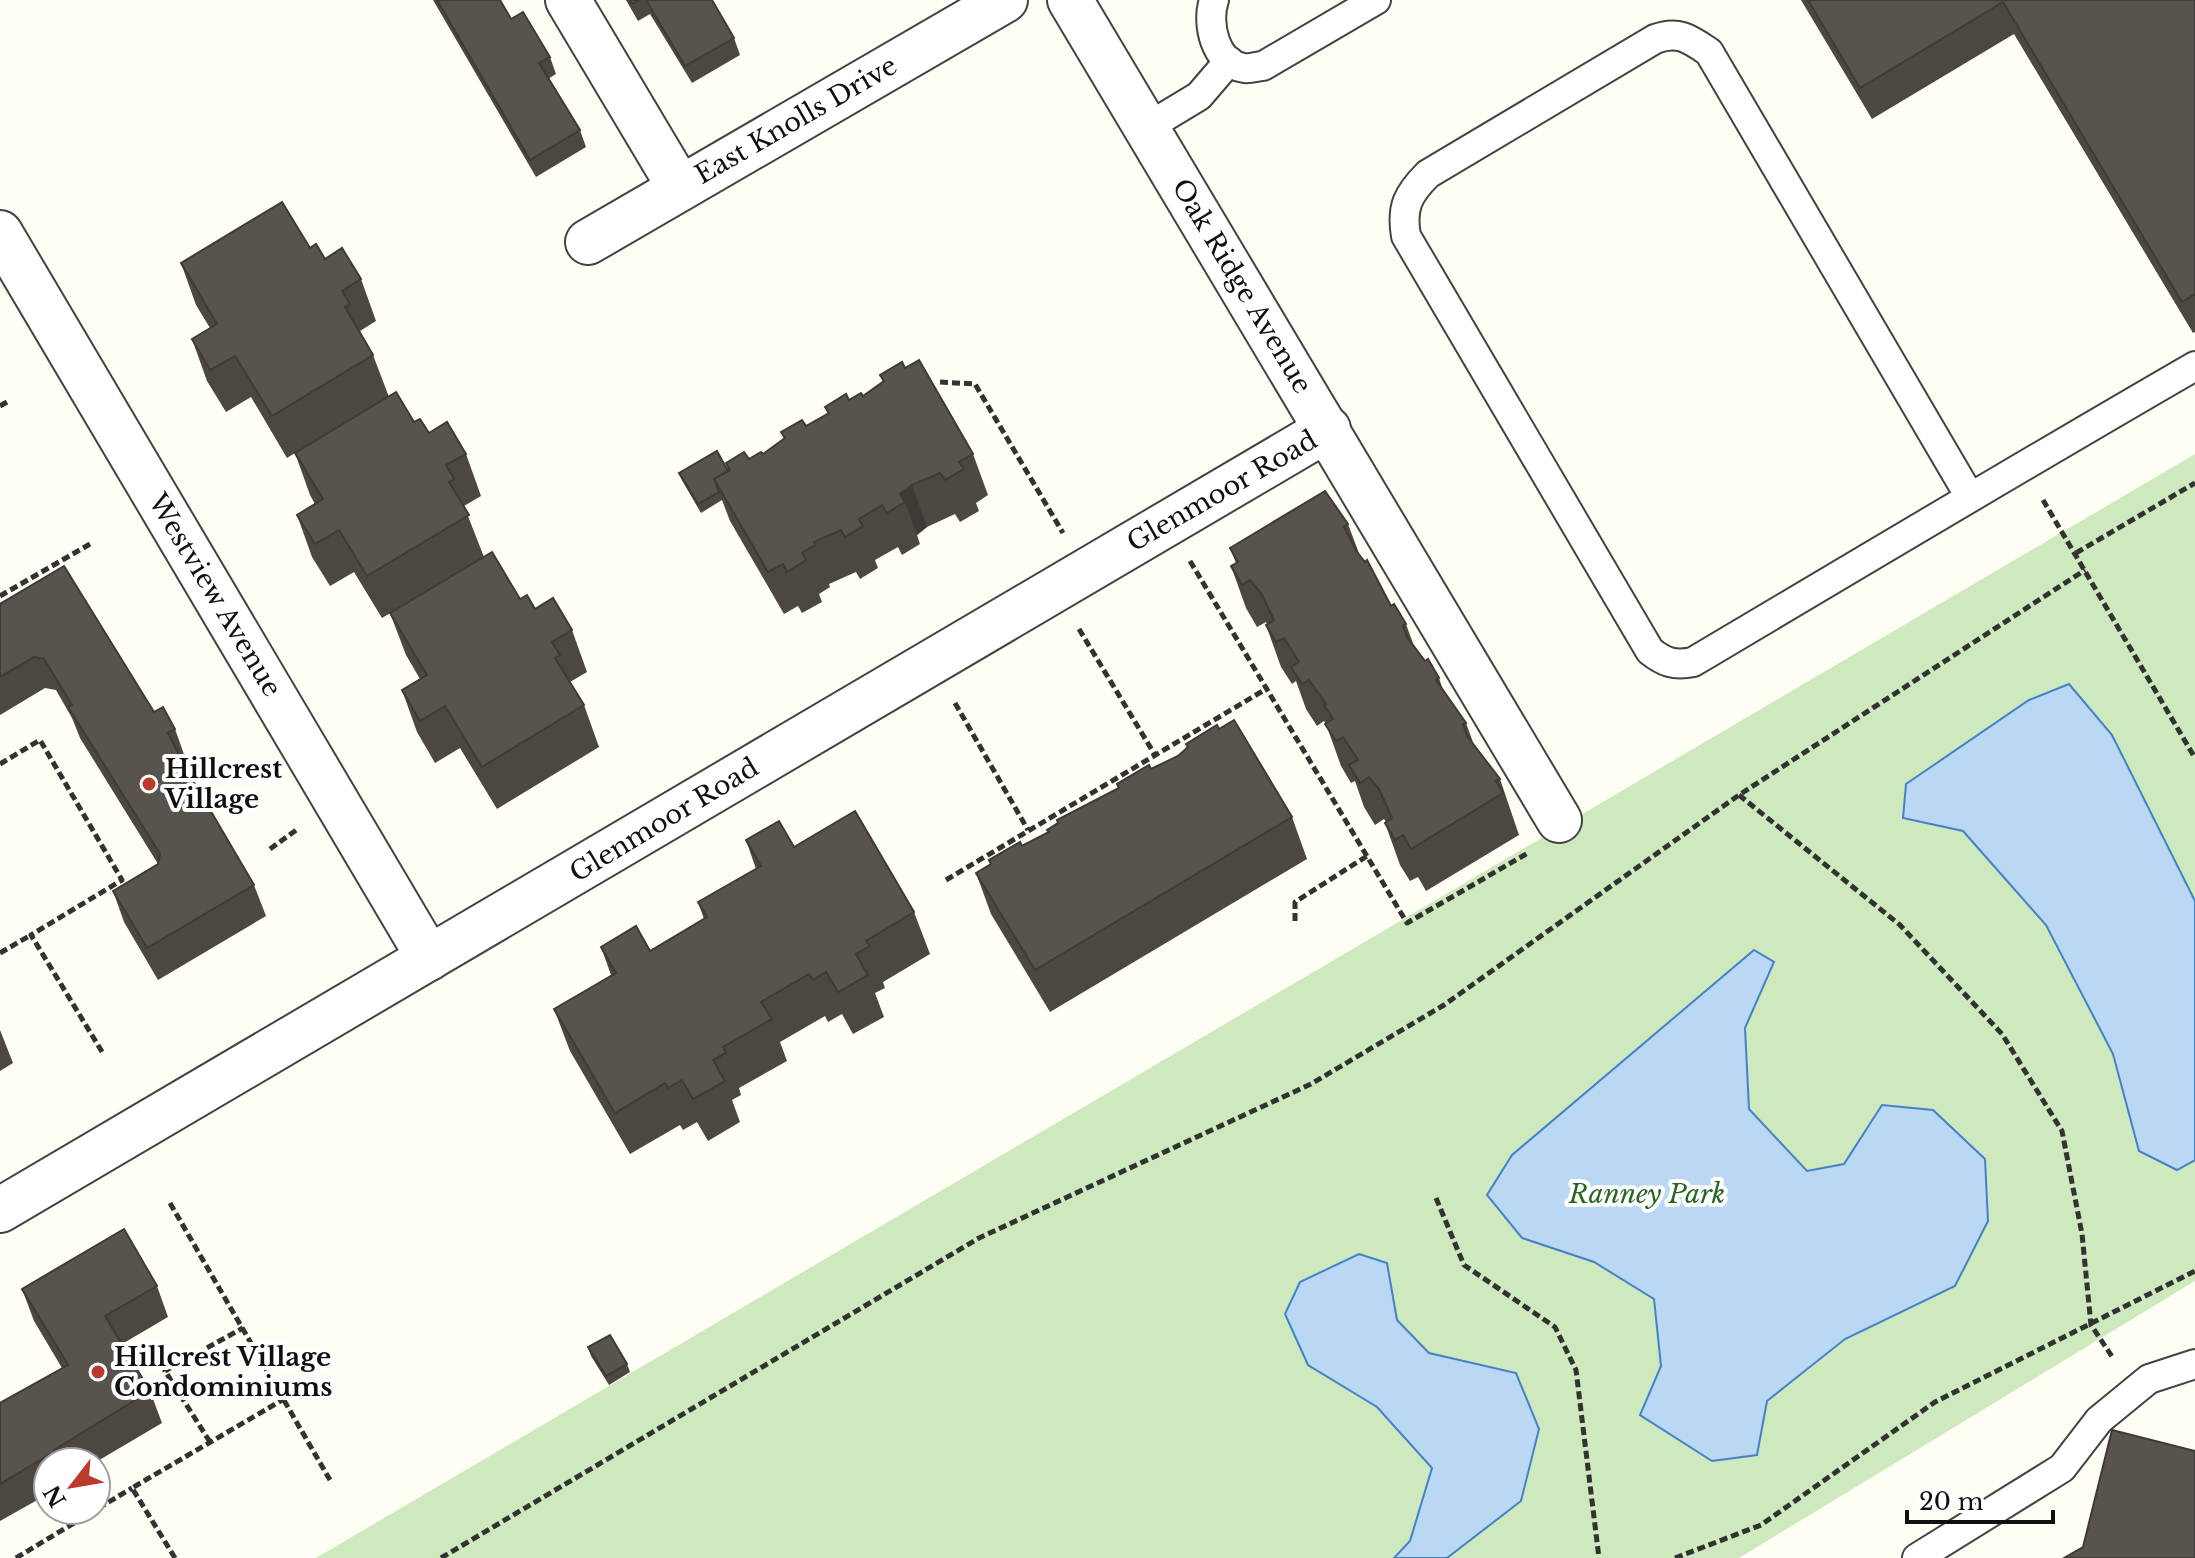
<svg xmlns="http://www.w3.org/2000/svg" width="2195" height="1558" viewBox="0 0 2195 1558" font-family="'Libre Baskerville',serif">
<rect width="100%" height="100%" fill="#fffef4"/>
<path fill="#cee9be" d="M2195,454V1281L1739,1558H316Z"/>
<g fill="#bad7f4" stroke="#4481c9" stroke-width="2">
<path d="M2069,684L2112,735L2195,901V1160L2177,1170L2139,1151L2113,1054L2046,925L1963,831L1903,818L1906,784L2029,700Z"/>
<path d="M1754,950L1774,962L1745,1028L1749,1109L1807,1171L1844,1164L1882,1105L1933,1110L1985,1159L1988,1221L1955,1286L1845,1339L1767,1401L1757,1455L1712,1461L1640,1415L1661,1366L1654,1299L1594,1262L1522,1238L1487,1195L1512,1155Z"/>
<path d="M1359,1254L1387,1263L1397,1320L1429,1353L1516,1373L1539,1429L1521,1501L1447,1558H1394L1410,1541L1432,1468L1377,1407L1308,1365L1285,1314L1300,1282Z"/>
</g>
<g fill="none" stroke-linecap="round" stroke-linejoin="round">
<defs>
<g id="lane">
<path d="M1214,0C1206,23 1215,64 1244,68C1250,69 1258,66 1263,66L1376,0"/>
<path d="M1146,128L1199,96L1229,61"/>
<path d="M1970,497L1709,52C1690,39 1678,30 1655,39L1428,174C1408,194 1401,207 1406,236L1650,651C1664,662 1674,666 1693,662C1860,563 2027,463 2195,366"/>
<path d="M1917,1558L2062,1468L2099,1420L2149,1379L2195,1364"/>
</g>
<g id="street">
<path d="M568,0L680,188"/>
<path d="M1070,0L1559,820"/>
<path d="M0,233L429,958"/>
<path d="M588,242L1005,0"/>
<path d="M0,1210L1328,429"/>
</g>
</defs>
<use href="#lane" stroke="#434343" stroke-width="32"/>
<use href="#street" stroke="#434343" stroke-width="48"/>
<g stroke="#323232" stroke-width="5" stroke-dasharray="8 4" stroke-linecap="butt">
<path d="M940,382L975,384L1063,533"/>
<path d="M0,406L7,402"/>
<path d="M2043,500L2195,758"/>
<path d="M2076,553L2195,483"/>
<path d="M1190,561L1407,923L1528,853"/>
<path d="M0,596L90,544"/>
<path d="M1079,629L1155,755"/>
<path d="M955,703L1028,830"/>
<path d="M0,764L40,740L122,880L31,935L104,1055"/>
<path d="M1739,795L1900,925L2002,1034L2062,1131L2082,1234L2091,1325L2113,1358"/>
<path d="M270,849L299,828"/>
<path d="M946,880L1266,689"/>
<path d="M1295,921V902L1367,856"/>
<path d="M0,953L31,935"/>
<path d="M1436,1198L1464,1265L1555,1327L1576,1370L1599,1558"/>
<path d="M170,1203L330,1480"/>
<path d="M210,1442L165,1371L243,1328"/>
<path d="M16,1558L132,1488"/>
<path d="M175,1558L132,1488L284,1399"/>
<path d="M441,1558L979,1238L1311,1084L1444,1005L1739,795L2085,570"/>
<path d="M1675,1558L1761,1525L1935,1402L2195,1271"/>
</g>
<use href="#lane" stroke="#fff" stroke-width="28"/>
<use href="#street" stroke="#fff" stroke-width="44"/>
</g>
<g fill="#4d4742">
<path d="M433,0H500L511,19L550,57L556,74L548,79L580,130L586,147L536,177Z"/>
<path d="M626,0H712L734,38L740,55L692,83L650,14L638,21Z"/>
<path d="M1801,0H2195V332L2193,333L2014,34L1872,119Z"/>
<path d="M310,248L325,259L361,279L376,321L360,331L373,355L389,397L414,422L429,433L466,454L481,496L464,506L484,557L382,618L354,572L330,586L312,557L297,515L315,504L310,495L295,453L287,458L251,397L226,412L207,381L192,339L210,328L196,305L181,263Z"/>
<path d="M905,368L973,454L988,495L976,503L979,511L960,522L955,514L927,527L917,535L920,544L902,555L898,547L875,560L878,568L860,579L856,572L829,584L830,587L819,594L822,602L802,613L798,606L784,614L730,521L722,500L701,513L683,482L679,473L728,471L726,463L749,459L763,454L784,439L781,432L806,426L828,414L825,407L863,396L883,382L880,375Z"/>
<path d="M1348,524L1360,556L1391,606L1406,624L1414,646L1439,678L1444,693L1466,723L1474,745L1500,779L1519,835L1426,891L1418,877L1410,881L1400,865L1385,823L1386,822L1384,819L1375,825L1364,807L1355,781L1351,783L1341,766L1326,724L1324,721L1317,726L1306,709L1296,681L1292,684L1281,667L1266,625L1267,624L1266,622L1257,627L1246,608L1231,566L1236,563L1230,548Z"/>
<path d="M520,599L572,630L587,672L570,682L584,705L599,747L497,809L460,748L435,763L417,732L402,690L420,679L406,655L390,613Z"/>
<path d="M0,604L154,712L175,729L186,760L183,762L254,885L266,916L158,980L124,922L113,891L158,864L80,738L72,718L56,690L45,688L0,715Z"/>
<path d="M1186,744L1292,817L1307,859L1050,1012L991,914L976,873L990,864L989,860L1048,833L1058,824L1118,788L1117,784L1178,756L1187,748Z"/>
<path d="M746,840L794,847L914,912L930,954L883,982L885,988L875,993L884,1017L853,1034L842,1014L828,1022L825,1016L780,1042L787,1061L739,1088L741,1095L732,1100L740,1122L708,1141L697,1122L683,1130L680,1125L630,1154L570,1051L554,1009L611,975L601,947L650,951L704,919L698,902L756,869Z"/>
<path d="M0,1030L13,1063L0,1071Z"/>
<path d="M157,1286L168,1317L122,1344L150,1391L162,1423L96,1462H48V1494L0,1521V1403L62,1368L34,1321L22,1289Z"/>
<path d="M588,1347L627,1364L630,1372L609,1385L591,1356Z"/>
</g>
<path fill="#3e3a36" d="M912,485L927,527L917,535L905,502L900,494Z"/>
<g fill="#59534d" stroke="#3e3a36" stroke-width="2">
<path d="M437,0H500L511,19L523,12L550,57L539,63L580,130L530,160Z"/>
<path d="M630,0H640L632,4Z"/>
<path d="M646,0H712L734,38L685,66Z"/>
<path d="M1808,0H2195V294L2182,302L2003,2L1860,88Z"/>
<path d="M282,202L310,248L316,244L325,259L342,248L361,279L342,291L350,304L345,307L373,355L272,416L235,356L210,370L192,339L217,324L181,263Z"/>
<path d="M919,360L973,454L959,462L964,469L945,480L940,473L912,485L900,494L905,502L887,513L882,505L859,519L863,526L845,537L841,530L814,542L815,545L802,553L806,560L787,572L783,564L768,572L714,479L730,470L726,463L744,452L749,459L761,452L763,454L785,438L781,432L802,420L806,426L829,413L825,407L846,394L849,400L861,393L863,396L884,381L880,375L902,362L905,368Z"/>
<path d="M396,392L414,422L420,419L429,433L447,422L466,454L446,465L454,479L449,482L469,515L367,576L339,530L315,544L297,515L323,499L295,453Z"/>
<path d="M717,451L728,471L714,479L719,492L698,504L679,473Z"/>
<path d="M1325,491L1348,524L1344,527L1357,552L1365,562L1367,560L1391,606L1394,604L1406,624L1403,626L1407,637L1425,661L1428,659L1439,678L1436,680L1466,723L1463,724L1467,736L1500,779L1496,781L1503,793L1411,849L1403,835L1395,840L1385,823L1392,818L1379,789L1369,777L1360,783L1349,765L1358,760L1343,737L1336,741L1325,724L1333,719L1324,705L1326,704L1309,680L1302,684L1291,667L1299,662L1284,638L1276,642L1266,625L1274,620L1261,593L1250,580L1242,585L1231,566L1238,562L1230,548Z"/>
<path d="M492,552L520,599L527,595L535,609L553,598L572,630L552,642L560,655L555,658L584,705L482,767L445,706L420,721L402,690L427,675L390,613Z"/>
<path d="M64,566L154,712L163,707L175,729L168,733L189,774L254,885L147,948L113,891L158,864L160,854L68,707L72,705L44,659L34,657L0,677V604Z"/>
<path d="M1234,720L1292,817L1035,970L976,873L991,864L989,860L1020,842L1022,846L1049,832L1047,830L1058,823L1057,820L1119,788L1117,784L1149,765L1151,769L1178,756L1188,747L1186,744L1217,725L1219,729Z"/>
<path d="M855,811L914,912L866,941L870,946L856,954L868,975L838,992L826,972L813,980L809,974L761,1002L772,1019L723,1047L726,1053L713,1060L725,1081L693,1099L682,1080L668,1088L665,1083L615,1113L554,1009L616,973L601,947L636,926L650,951L707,917L698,902L761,866L746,840L779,821L794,847Z"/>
<path d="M124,1229L157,1286L105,1316L150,1391L54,1450V1452L0,1484V1403L68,1365L22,1289Z"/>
<path d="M610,1335L627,1364L606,1376L588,1347Z"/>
<path d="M2112,1430L2195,1451V1558H2064L2083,1547Z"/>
</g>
<g fill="#bd392c" stroke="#fff" stroke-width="3">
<circle cx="149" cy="784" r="8"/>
<circle cx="98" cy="1372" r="8"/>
</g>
<g text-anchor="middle" stroke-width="8" stroke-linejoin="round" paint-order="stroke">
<g font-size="26" fill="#101010" stroke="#fff">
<text transform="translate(796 120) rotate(-30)" y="9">East Knolls Drive</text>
<text transform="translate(1242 286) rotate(59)" y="9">Oak Ridge Avenue</text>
<text transform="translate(1222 491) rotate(-30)" y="9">Glenmoor Road</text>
<text transform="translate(215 595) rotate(59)" y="9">Westview Avenue</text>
<text transform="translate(664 820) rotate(-31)" y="9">Glenmoor Road</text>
</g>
<g font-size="26" font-weight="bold" fill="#101010" stroke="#fff" text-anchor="start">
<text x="165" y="778">Hillcrest<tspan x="165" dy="30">Village</tspan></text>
<text x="114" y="1366">Hillcrest Village<tspan x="114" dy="30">Condominiums</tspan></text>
</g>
<g font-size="26" font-style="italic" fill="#266722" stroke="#fff">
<text x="1647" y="1203">Ranney Park</text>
</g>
</g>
<g transform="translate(72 1486) rotate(239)"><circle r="38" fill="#ffffff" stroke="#9f9f9f" stroke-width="2"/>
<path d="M0-6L14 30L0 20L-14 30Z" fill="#bd392c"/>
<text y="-12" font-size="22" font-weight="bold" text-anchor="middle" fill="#101010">N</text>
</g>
<path d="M1907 1510v12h146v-12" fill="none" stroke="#101010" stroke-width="4"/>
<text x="1919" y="1510" font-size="24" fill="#101010" stroke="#ffffff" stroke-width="6" paint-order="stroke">20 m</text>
</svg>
